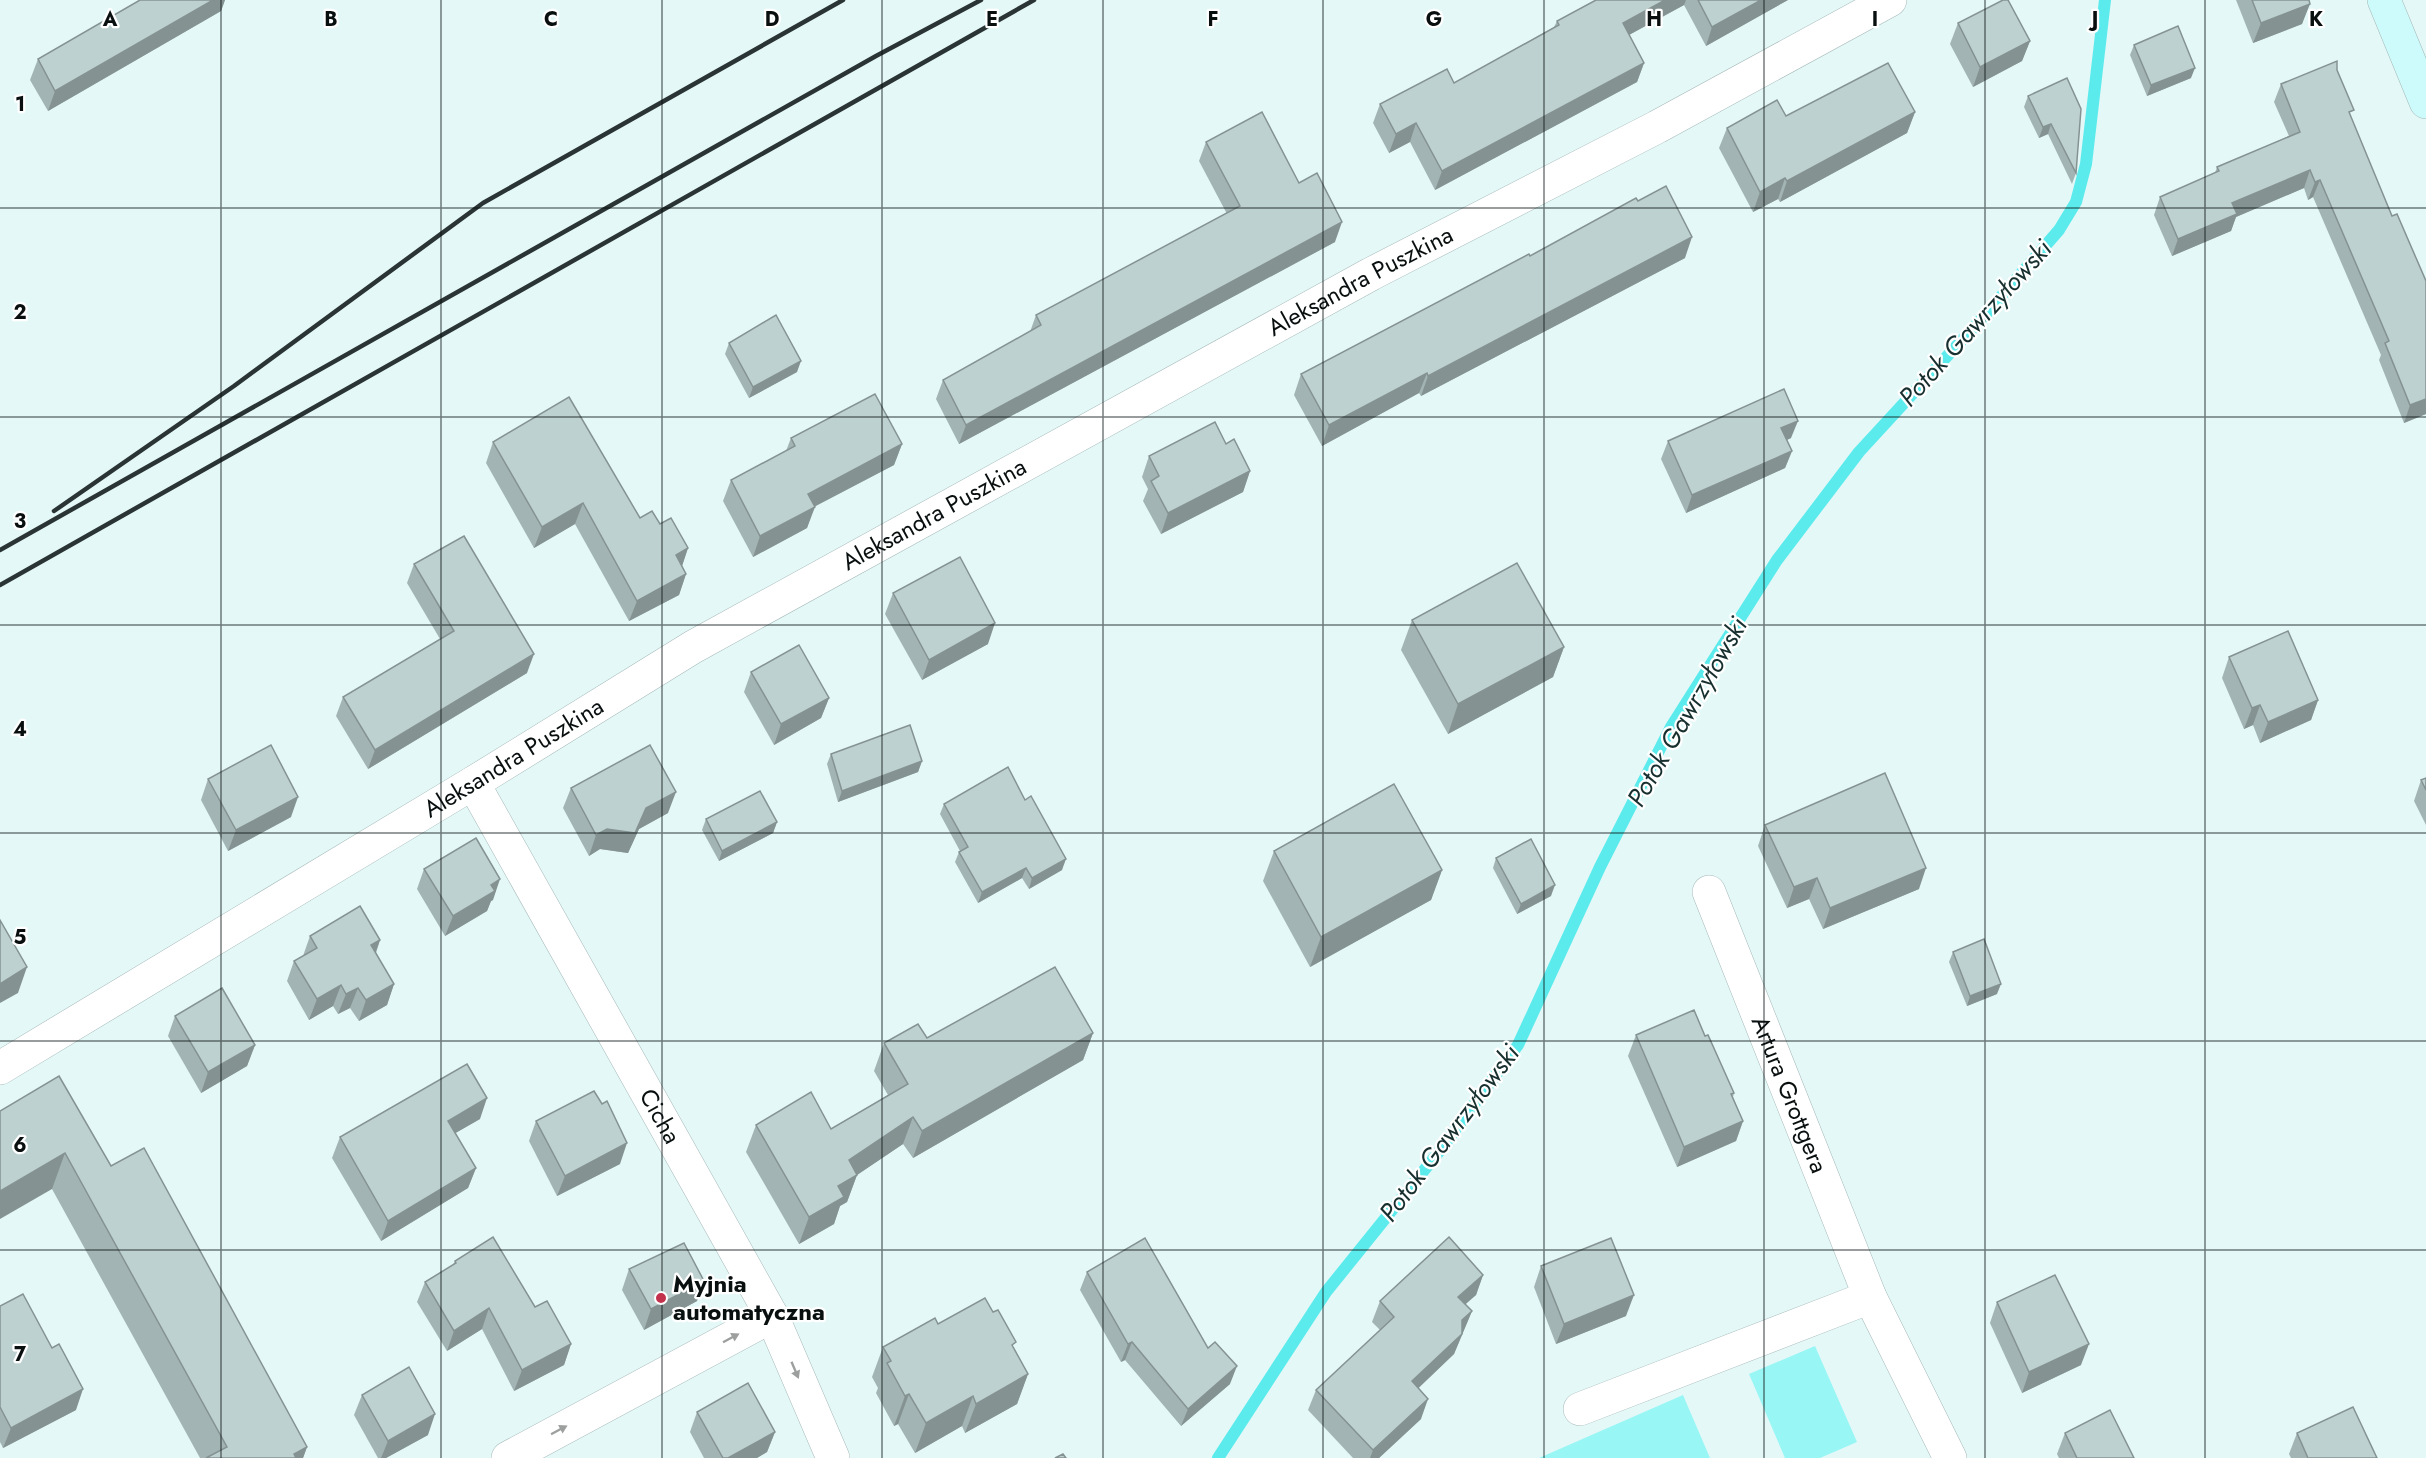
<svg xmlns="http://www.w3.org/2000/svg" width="2426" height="1458" viewBox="0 0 2426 1458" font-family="Jost,sans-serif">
<rect width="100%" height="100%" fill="#e4f8f8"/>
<g fill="#98f6f5">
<path d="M1815,1346L1857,1442L1820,1458H1785L1749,1374Z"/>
<path d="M1683,1395L1710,1458H1539Z"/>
</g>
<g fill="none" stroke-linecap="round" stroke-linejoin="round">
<path stroke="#5cebec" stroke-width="12" d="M1218,1458L1326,1292L1438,1153L1518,1045L1600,867L1671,727L1777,560L1859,452L1985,315L2059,230L2076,202L2086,164L2105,0"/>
<defs>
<g id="street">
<path id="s1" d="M473,783L772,1316L833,1458"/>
<path id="s2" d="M1709,892L1870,1297"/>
<path id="s3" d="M0,1068L473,783L693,647L1371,274L1657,127L1890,0"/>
<path d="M1580,1409L1870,1297L1950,1458"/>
<path d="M508,1458L772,1316"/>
</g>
<path id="secondary" d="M2384,0L2426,102"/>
</defs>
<use href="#street" stroke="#a6b9b8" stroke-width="34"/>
<use href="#secondary" stroke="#a6b9b8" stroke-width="34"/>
<use href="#street" stroke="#fff" stroke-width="33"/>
<use href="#secondary" stroke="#cdfafa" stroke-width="33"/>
<g stroke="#2b3434" stroke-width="4.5">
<path d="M54,511L234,386L483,203L843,0"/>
<path d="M0,550L876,56L981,0"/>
<path d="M0,585L1034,0"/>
</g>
</g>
<g fill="#a3b4b4">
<path d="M140,0H225L221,11L48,111L30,80L38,59Z"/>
<path d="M1596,0H1788L1706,46L1684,5L1629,35L1644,63L1637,82L1435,190L1410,142L1389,153L1373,123L1380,104L1454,83L1554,27L1557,21Z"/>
<path d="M2236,0H2309L2302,24L2253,43Z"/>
<path d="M1958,23L2030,41L2022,61L1973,87L1950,44Z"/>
<path d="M2134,45L2191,78L2147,96L2130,55Z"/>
<path d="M2337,70L2351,118L2392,216L2426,281V414L2404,423L2379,360L2381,355L2313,197L2308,200L2304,188L2236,217L2231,231L2172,256L2154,215L2160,197L2215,173L2217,167L2289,136L2274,102L2281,84Z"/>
<path d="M2067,78L2076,173L2072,184L2048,134L2039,138L2024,107L2028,96Z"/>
<path d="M1915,112L1907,133L1780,202L1778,199L1753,212L1719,148L1727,128L1786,116Z"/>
<path d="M1206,142L1299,183L1335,242L959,444L936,399L943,380L1030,332L1036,315L1227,214L1199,161Z"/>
<path d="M1638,201L1685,258L1421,396L1419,393L1322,446L1294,395L1301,374Z"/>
<path d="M729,343L797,372L749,398L725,354Z"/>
<path d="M791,438L902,444L894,465L814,507L807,528L753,557L723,501L731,480L786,451Z"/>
<path d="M1791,438L1787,440L1792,451L1785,468L1686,513L1661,459L1668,441Z"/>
<path d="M493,442L640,518L660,524L688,548L682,566L686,574L679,595L629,621L575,524L534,548L486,463Z"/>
<path d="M1226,444L1250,471L1243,492L1161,534L1143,501L1148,489L1142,477L1149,456Z"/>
<path d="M414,564L527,673L368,769L336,716L343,697L440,639L407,583Z"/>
<path d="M893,593L988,644L922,680L885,614Z"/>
<path d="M1412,620L1564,647L1553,677L1448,734L1401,650Z"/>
<path d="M2229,657L2318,700L2311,720L2260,743L2253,725L2244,729L2222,678Z"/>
<path d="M751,672L829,698L821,718L774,745L744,692Z"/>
<path d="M831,754L922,761L918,772L838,802L827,764Z"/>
<path d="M2426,778V825L2414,801L2421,780Z"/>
<path d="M208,779L291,817L228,851L201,800Z"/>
<path d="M571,788L668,813L639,829L628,853L600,849L589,856L563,808Z"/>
<path d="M944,804L1062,870L1029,889L1022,878L978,903L955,862L959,852L960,851L940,814Z"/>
<path d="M706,819L777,822L773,833L719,861L702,830Z"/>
<path d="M1765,825L1919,889L1823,929L1809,899L1787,908L1758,846Z"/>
<path d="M1274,851L1442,870L1431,900L1310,967L1263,881Z"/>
<path d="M1496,858L1551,896L1517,914L1493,868Z"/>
<path d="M424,869L493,900L491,901L487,911L445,936L417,889Z"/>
<path d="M310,936L380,940L376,953L394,984L387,1005L359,1021L350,1008L338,1014L333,1006L309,1020L287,981L294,961L303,956Z"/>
<path d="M1953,952L1997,994L1967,1006L1949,962Z"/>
<path d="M175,1016L255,1045L247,1066L201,1093L168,1036Z"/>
<path d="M1093,1033L1083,1060L913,1158L903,1144L857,1175L847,1202L840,1206L834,1224L799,1244L746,1152L756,1125L831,1129L888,1095L874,1071L884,1043L927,1038Z"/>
<path d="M1636,1035L1705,1036L1734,1093L1733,1097L1743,1121L1736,1141L1677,1167L1628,1056Z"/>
<path d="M0,1111L111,1166L307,1447L303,1458H200L52,1189Z"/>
<path d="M480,1119L455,1133L476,1168L468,1188L381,1241L332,1158L340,1137Z"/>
<path d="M536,1121L620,1164L557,1196L529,1141Z"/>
<path d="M455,1261L535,1307L571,1344L564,1365L514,1391L482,1329L447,1351L417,1302L425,1282L453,1265Z"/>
<path d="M1541,1266L1626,1316L1556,1344L1534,1287Z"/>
<path d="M629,1269L697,1301L644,1330L622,1290Z"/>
<path d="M1087,1272L1230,1384L1181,1426L1125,1360L1121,1362L1080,1290Z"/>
<path d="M1483,1275L1476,1295L1465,1304L1472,1311L1454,1354L1418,1388L1421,1419L1379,1458H1353L1308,1410L1316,1390L1380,1330L1372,1322L1380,1301Z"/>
<path d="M1997,1302L2081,1365L2022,1393L1990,1323Z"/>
<path d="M0,1306L76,1410L3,1448L0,1442Z"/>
<path d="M938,1324L1014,1349L1028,1374L1017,1404L965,1433L962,1426L915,1453L898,1424L894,1426L876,1393L878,1388L872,1377L883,1347Z"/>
<path d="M362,1395L428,1435L386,1458H378L354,1415Z"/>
<path d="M697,1412L775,1432L767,1452L757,1458H704L690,1432Z"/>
<path d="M2065,1433L2134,1458H2059L2057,1454Z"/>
<path d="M2297,1433L2377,1458H2291L2289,1454Z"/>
</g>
<g fill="#859292">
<path d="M213,0H225L221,11L48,111L55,91Z"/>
<path d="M1665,0H1686L1684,5L1616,42L1623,23Z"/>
<path d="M1761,0H1788L1706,46L1712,27Z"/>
<path d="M2310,4L2302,24L2253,43L2261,23Z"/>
<path d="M2030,41L2022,61L1973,87L1980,67Z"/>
<path d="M1644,63L1637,82L1435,190L1442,171Z"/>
<path d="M2195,68L2191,78L2147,96L2151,85Z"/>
<path d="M1915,112L1907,133L1780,202L1787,181Z"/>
<path d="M1416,123L1410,142L1389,153L1396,134Z"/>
<path d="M2051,124L2048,134L2039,138L2043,127Z"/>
<path d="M2310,170L2304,188L2236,217L2231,231L2172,256L2178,239L2232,203Z"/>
<path d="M1785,178L1778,199L1753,212L1760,192Z"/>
<path d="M2320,180L2313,197L2308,200L2315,182Z"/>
<path d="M1342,222L1335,242L959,444L966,425Z"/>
<path d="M1692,237L1685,258L1421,396L1428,376Z"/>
<path d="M801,361L797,372L749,398L753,387Z"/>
<path d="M1427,373L1419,393L1322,446L1329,425Z"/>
<path d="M2426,399V414L2404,423L2410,405Z"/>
<path d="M1798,421L1791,438L1775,445L1781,428Z"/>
<path d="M902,444L894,465L800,514L808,494Z"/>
<path d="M1792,451L1785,468L1686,513L1692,495Z"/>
<path d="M1250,471L1243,492L1161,534L1168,513Z"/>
<path d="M583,503L575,524L534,548L542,527Z"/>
<path d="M815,507L807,528L753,557L760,536Z"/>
<path d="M688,548L681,569L676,555Z"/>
<path d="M686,574L679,595L629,621L637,601Z"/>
<path d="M995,623L988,644L922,680L929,660Z"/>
<path d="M1564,647L1553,677L1448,734L1458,704Z"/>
<path d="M534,654L527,673L368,769L375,750Z"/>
<path d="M829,698L821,718L774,745L781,724Z"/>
<path d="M2318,700L2311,720L2260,743L2268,722Z"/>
<path d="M2260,705L2253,725L2244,729L2252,708Z"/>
<path d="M922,761L918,772L838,802L842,791Z"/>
<path d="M676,792L668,813L639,829L628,853L600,849L589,856L596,835Z"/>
<path d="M298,797L291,817L228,851L236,830Z"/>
<path d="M777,822L773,833L719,861L722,851Z"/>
<path d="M1066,859L1062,870L1029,889L1032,878Z"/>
<path d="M1026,868L1022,878L978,903L982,892Z"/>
<path d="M1926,868L1919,889L1823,929L1830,908Z"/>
<path d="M1442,870L1431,900L1310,967L1321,937Z"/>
<path d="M1817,878L1809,899L1787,908L1794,887Z"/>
<path d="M500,879L493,900L491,901L487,911L445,936L453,916L491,885Z"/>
<path d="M1555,885L1551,896L1517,914L1521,904Z"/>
<path d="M380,940L373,960L371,945Z"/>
<path d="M27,967L18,993L0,1003V984Z"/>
<path d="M394,984L387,1005L359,1021L366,1000Z"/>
<path d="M2001,984L1997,994L1967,1006L1970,996Z"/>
<path d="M341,985L333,1006L309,1020L317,999Z"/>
<path d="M358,988L350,1008L338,1014L346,994Z"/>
<path d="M1093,1033L1083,1060L913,1158L922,1131Z"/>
<path d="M255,1045L247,1066L201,1093L208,1072Z"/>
<path d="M487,1098L480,1119L440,1142L448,1121Z"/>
<path d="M913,1117L903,1144L857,1175L847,1202L840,1206L834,1224L799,1244L809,1217L849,1160Z"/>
<path d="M1743,1121L1736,1141L1677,1167L1684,1147Z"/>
<path d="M627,1143L620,1164L557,1196L565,1176Z"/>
<path d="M65,1153L52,1189L0,1219V1191Z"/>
<path d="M476,1168L468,1188L381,1241L388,1221Z"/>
<path d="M1483,1275L1476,1295L1451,1317L1458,1297Z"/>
<path d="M704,1281L697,1301L644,1330L651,1309Z"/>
<path d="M1634,1295L1626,1316L1556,1344L1564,1324Z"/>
<path d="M489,1308L482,1329L447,1351L454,1331Z"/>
<path d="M1472,1311L1454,1354L1404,1402L1412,1381L1462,1320Z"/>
<path d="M1132,1342L1125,1360L1121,1362L1128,1344Z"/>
<path d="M571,1344L564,1365L514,1391L522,1370Z"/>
<path d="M2089,1344L2081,1365L2022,1393L2029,1372Z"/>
<path d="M1237,1366L1230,1384L1181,1426L1188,1409Z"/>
<path d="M1028,1374L1017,1404L965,1433L976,1404Z"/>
<path d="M83,1389L76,1410L3,1448L11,1428Z"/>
<path d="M909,1394L898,1424L894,1426L905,1396Z"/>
<path d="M973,1396L962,1426L915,1453L926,1423Z"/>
<path d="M1428,1399L1421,1419L1379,1458H1370L1373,1450Z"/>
<path d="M435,1414L428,1435L386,1458H381L388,1441Z"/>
<path d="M775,1432L767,1452L757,1458H728Z"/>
<path d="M307,1447L303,1458H292L294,1454Z"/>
</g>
<g fill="#bed1d1" stroke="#859292" stroke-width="1.5">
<path d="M140,0H213L55,91L38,59Z"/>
<path d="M1596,0H1665L1623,23L1644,63L1442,171L1416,123L1396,134L1380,104L1447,69L1454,83L1559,25L1557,21Z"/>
<path d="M1698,0H1761L1712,27Z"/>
<path d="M2003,0H2008L2030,41L1980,67L1958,23Z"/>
<path d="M2252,0H2309L2310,4L2261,23Z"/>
<path d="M2178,26L2195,68L2151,85L2134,45Z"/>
<path d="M2337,61V70L2354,110L2349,112L2392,216L2397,214L2426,281V399L2410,405L2385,343L2389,341L2320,180L2315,182L2310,170L2232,203L2237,214L2178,239L2160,197L2219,171L2217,167L2300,132L2281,84Z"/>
<path d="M1888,63L1915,112L1787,181L1785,178L1760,192L1727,128L1777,100L1786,116Z"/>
<path d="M2067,78L2081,109L2076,173L2051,124L2043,127L2028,96Z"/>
<path d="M1262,112L1299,183L1317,173L1342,222L966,425L943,380L1041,325L1036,315L1240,206L1206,142Z"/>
<path d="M1666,186L1692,237L1428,376L1427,373L1329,425L1301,374L1529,254L1530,256L1636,198L1638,201Z"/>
<path d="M776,315L801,361L753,387L729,343Z"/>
<path d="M1784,389L1798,421L1781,428L1792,451L1692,495L1668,441Z"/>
<path d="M875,394L902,444L808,494L815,507L760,536L731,480L795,446L791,438Z"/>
<path d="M569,397L640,518L652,511L660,524L671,518L688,548L676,555L686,574L637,601L583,503L542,527L493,442Z"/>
<path d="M1215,422L1226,444L1234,439L1250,471L1168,513L1151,481L1159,476L1149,456Z"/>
<path d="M464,536L534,654L375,750L343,697L454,631L414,564Z"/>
<path d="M960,557L995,623L929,660L893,593Z"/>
<path d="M1517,563L1564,647L1458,704L1412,620Z"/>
<path d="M2288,631L2318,700L2268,722L2260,705L2252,708L2229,657Z"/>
<path d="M799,645L829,698L781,724L751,672Z"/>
<path d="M910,725L922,761L842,791L831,754Z"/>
<path d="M271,745L298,797L236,830L208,779Z"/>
<path d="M650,745L676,792L646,808L635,833L607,829L596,835L571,788Z"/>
<path d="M1008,767L1025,800L1031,796L1066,859L1032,878L1026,868L982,892L959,852L968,847L944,804Z"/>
<path d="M1885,773L1926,868L1830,908L1817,878L1794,887L1765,825Z"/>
<path d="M2426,778V790L2421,780Z"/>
<path d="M1394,784L1442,870L1321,937L1274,851Z"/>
<path d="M760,791L777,822L722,851L706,819Z"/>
<path d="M476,838L500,879L491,885L495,891L453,916L424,869Z"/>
<path d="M1531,839L1555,885L1521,904L1496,858Z"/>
<path d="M360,906L380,940L371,945L394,984L366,1000L358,988L346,994L341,985L317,999L294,961L317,948L310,936Z"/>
<path d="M0,920L27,967L0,984Z"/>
<path d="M1984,939L2001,984L1970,996L1953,952Z"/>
<path d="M1055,967L1093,1033L922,1131L913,1117L849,1160L857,1175L838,1186L844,1197L809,1217L756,1125L811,1092L831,1129L908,1084L884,1043L918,1024L927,1038Z"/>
<path d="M222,988L255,1045L208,1072L175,1016Z"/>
<path d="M1694,1010L1705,1036L1708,1035L1734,1093L1731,1094L1743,1121L1684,1147L1636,1035Z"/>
<path d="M467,1064L487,1098L448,1121L476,1168L388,1221L340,1137Z"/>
<path d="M59,1076L111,1166L144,1148L307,1447L294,1454L296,1458H206L227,1447L65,1153L0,1191V1111Z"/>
<path d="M594,1091L602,1104L607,1101L627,1143L565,1176L536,1121Z"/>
<path d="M493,1237L535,1307L547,1301L571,1344L522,1370L489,1308L454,1331L425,1282L456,1263L455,1261Z"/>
<path d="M1449,1237L1483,1275L1458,1297L1472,1311L1462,1320V1334L1412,1381L1428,1399L1373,1450L1316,1390L1394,1317L1380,1301Z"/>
<path d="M1145,1238L1208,1348L1215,1342L1237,1366L1188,1409L1132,1342L1128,1344L1087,1272Z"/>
<path d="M1611,1238L1634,1295L1564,1324L1541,1266Z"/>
<path d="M684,1243L704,1281L651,1309L629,1269Z"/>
<path d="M2055,1275L2089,1344L2029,1372L1997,1302Z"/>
<path d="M23,1294L52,1348L59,1344L83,1389L11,1428L0,1407V1306Z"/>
<path d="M985,1298L993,1312L998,1310L1016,1342L1012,1345L1028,1374L976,1404L973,1396L926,1423L909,1394L905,1396L887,1363L891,1361L883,1347L935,1318L938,1324Z"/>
<path d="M409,1367L435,1414L388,1441L362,1395Z"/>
<path d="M748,1383L775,1432L728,1458H723L697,1412Z"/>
<path d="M2353,1407L2377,1458H2308L2297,1433Z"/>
<path d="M2110,1410L2134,1458H2077L2065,1433Z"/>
<path d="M1063,1454L1066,1458H1055Z"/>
</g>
<defs><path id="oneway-solid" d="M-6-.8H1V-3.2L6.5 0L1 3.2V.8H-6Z" transform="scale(1.5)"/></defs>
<g fill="#9d9f9f">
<use href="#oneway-solid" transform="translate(731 1338) rotate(-28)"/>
<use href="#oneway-solid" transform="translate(795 1370) rotate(67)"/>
<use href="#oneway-solid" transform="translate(559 1430) rotate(-28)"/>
</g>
<path fill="none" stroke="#090f0f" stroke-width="1.5" stroke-opacity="0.55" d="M221,0V1458M441,0V1458M662,0V1458M882,0V1458M1103,0V1458M1323,0V1458M1544,0V1458M1764,0V1458M1985,0V1458M2205,0V1458M0,208H2426M0,417H2426M0,625H2426M0,833H2426M0,1041H2426M0,1250H2426"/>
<circle fill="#c3324d" stroke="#fff" stroke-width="2" cx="661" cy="1298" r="6"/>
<g text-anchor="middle" stroke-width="4.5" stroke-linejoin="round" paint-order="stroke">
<g font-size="24" fill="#090f0f" stroke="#fff">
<text dy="8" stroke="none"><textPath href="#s3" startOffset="1572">Aleksandra Puszkina</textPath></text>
<text dy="8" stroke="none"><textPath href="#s3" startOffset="1086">Aleksandra Puszkina</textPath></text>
<text dy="8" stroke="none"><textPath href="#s3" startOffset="600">Aleksandra Puszkina</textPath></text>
<text dy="8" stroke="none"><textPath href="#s2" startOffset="218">Artura Grottgera</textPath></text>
<text dy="8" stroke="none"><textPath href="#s1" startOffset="382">Cicha</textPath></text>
</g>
<g font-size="24" font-weight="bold" fill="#090f0f" stroke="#fff" text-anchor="start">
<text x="673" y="1292">Myjnia<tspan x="673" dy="28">automatyczna</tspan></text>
</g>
<g font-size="26" font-style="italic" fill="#17302f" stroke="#fff">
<text transform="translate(1975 323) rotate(-48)" y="9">Potok Gawrzyłowski</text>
<text transform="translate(1687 712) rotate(-60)" y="9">Potok Gawrzyłowski</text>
<text transform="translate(1449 1133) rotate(-53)" y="9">Potok Gawrzyłowski</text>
</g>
</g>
<g font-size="20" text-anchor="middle" font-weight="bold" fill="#090f0f" stroke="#fff" stroke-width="4.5" stroke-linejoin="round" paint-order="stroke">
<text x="110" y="26">A</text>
<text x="331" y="26">B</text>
<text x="551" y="26">C</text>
<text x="772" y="26">D</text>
<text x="992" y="26">E</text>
<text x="1213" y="26">F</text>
<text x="1434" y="26">G</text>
<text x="1654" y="26">H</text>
<text x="1875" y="26">I</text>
<text x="2095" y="26">J</text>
<text x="2316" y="26">K</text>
<text x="20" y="111">1</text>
<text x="20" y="319">2</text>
<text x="20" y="528">3</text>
<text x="20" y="736">4</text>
<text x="20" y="944">5</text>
<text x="20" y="1152">6</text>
<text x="20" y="1361">7</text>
</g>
</svg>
